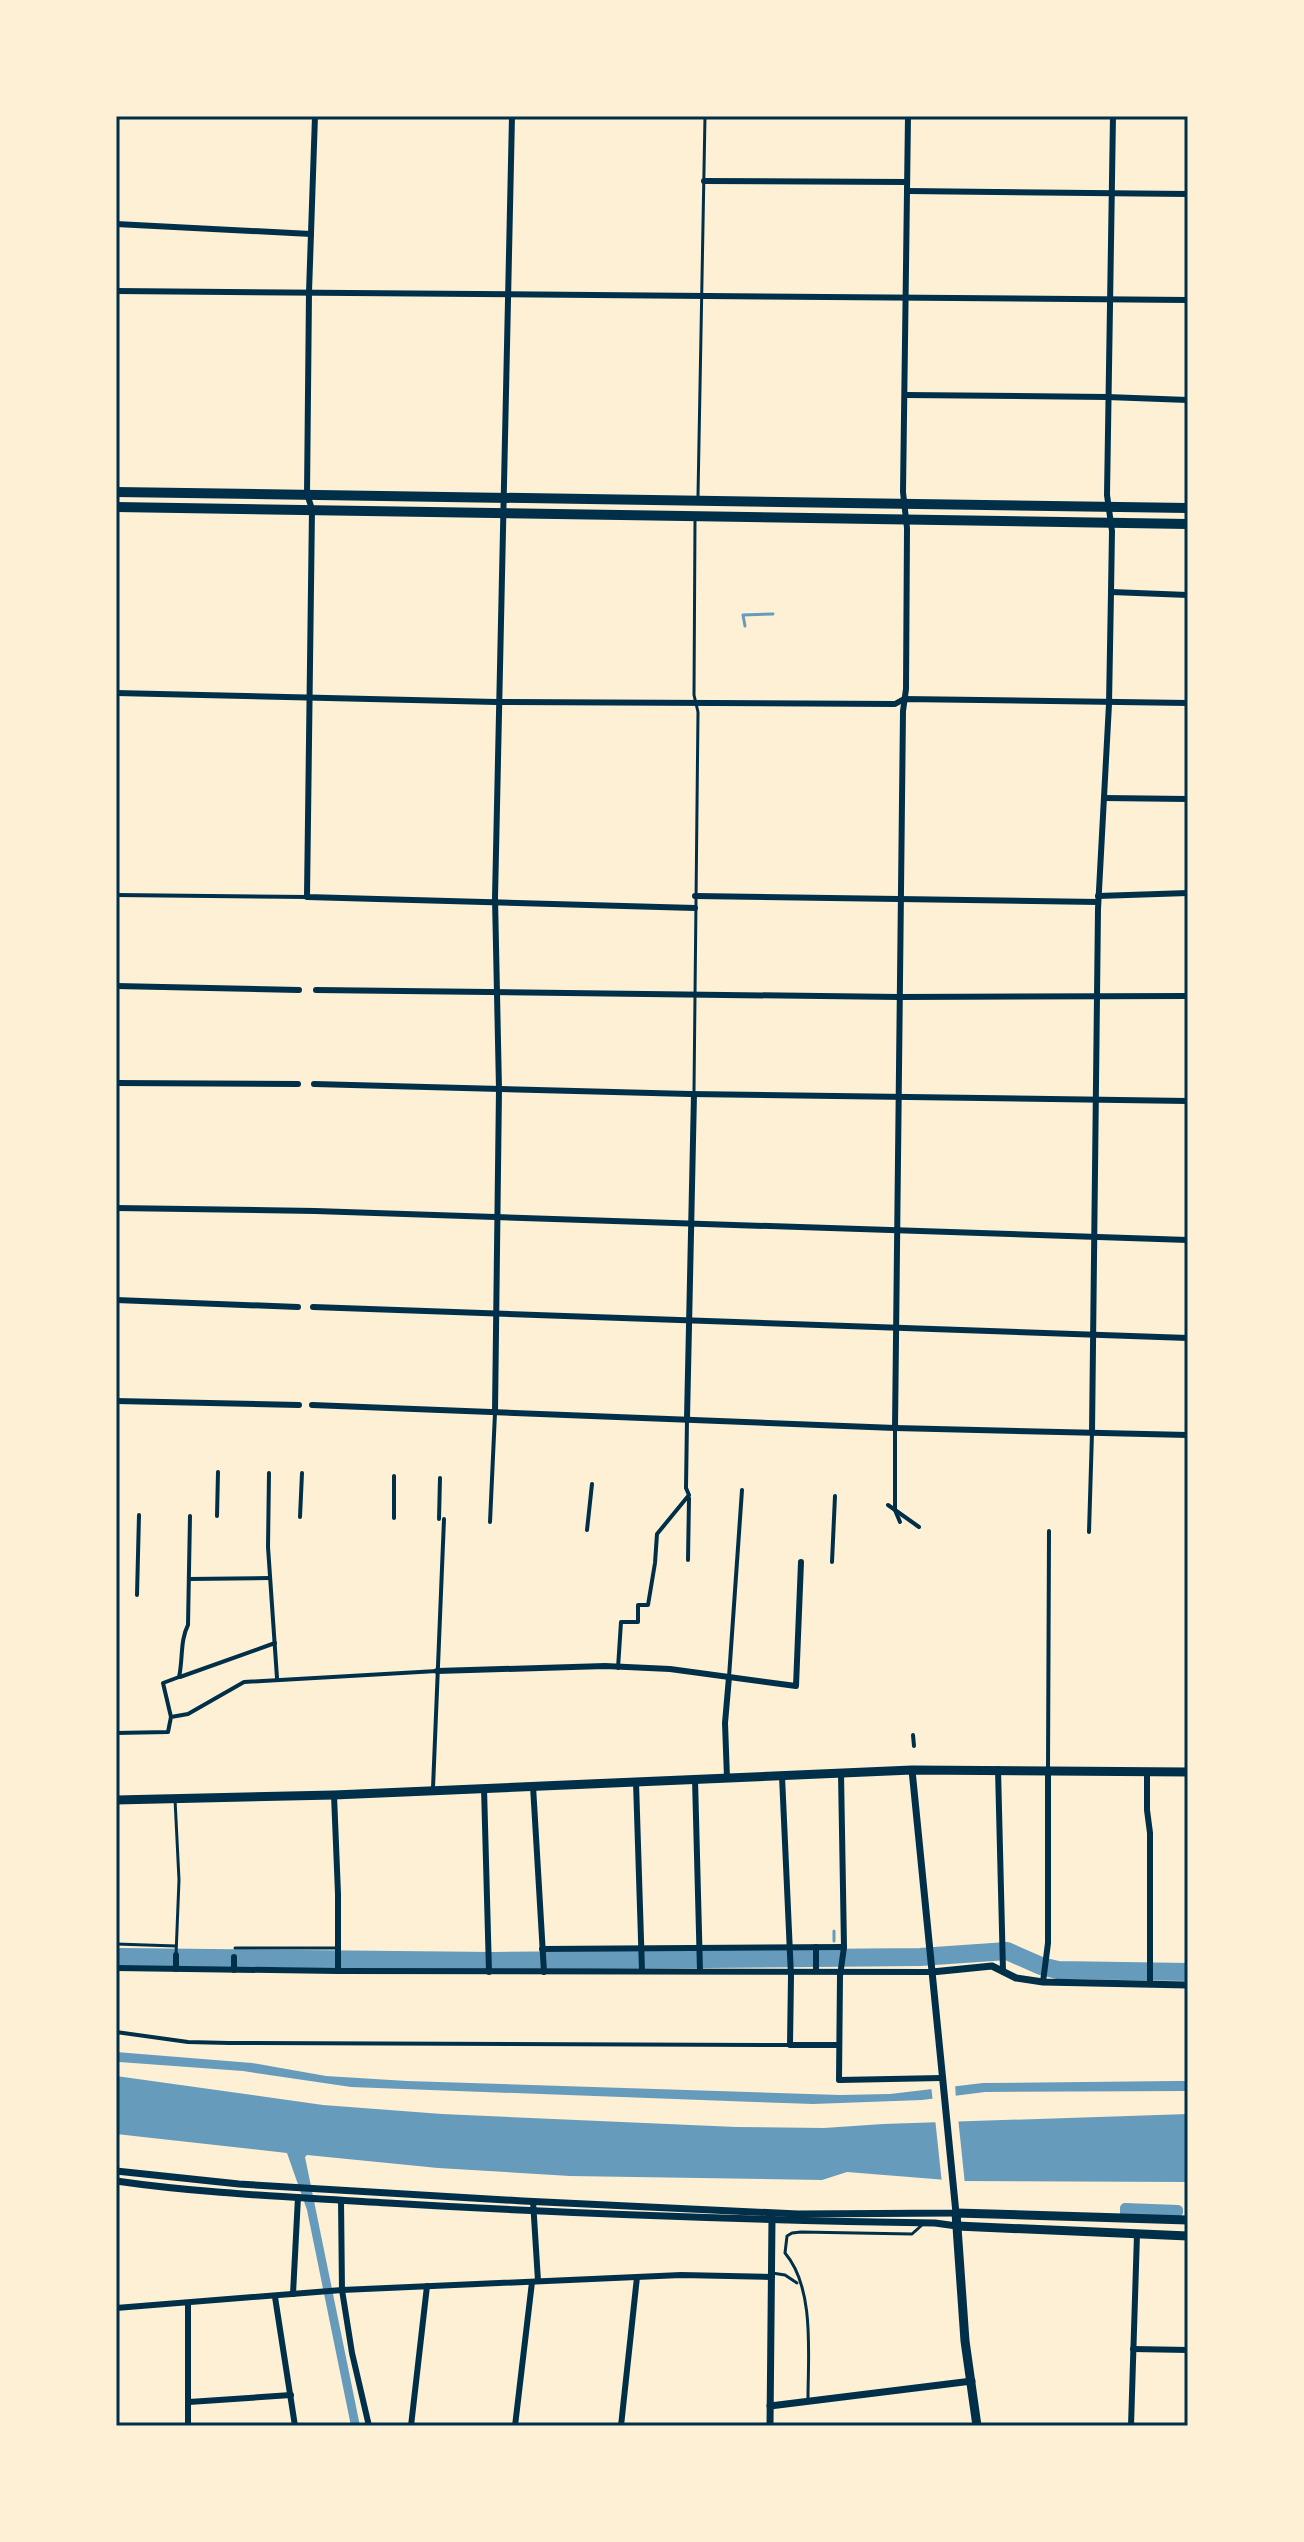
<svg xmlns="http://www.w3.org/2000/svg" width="1304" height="2542" viewBox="0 0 1304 2542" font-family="Helvetica,sans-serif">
<rect width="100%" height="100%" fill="#fdf0d5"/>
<g fill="#669bbc">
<path d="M116,2052L252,2063L326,2076L407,2081L840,2095L890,2094L983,2083L1176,2081H1188V2091L985,2092L922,2100L813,2104L755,2102L351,2087L243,2071L119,2062L116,2061Z"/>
<path d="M116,2076L323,2105L442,2114L736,2127L824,2128L883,2124L1188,2114V2182L959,2181L847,2172L822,2180L570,2176L438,2168L307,2155L305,2157L360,2426H351L307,2210L287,2153L116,2134Z"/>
</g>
<g fill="#fdf0d5">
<path d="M955,2083L956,2100L933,2102L931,2086Z"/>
<path d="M958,2117L965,2185L942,2184L935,2118Z"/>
</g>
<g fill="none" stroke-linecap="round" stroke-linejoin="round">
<g stroke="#669bbc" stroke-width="3">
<path d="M745,626L743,615L773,614"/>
<path d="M834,1931V1941"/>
</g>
<path stroke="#669bbc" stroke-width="10" d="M1125,2208L1178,2210V2212L1125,2213Z"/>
<path stroke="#669bbc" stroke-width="18" d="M120,1957L493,1961L920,1957L1007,1951L1041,1966L1058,1970L1188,1972"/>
<g stroke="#003049" stroke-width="3">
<path d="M698,496L705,116"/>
<path d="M694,1091L698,712L694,695L695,519"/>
<path d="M175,1799L179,1880L176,1955"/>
<path d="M116,1944L176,1946"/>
<path d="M235,1948H338"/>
<path d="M772,2273L785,2275L797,2283"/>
<path d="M808,2399C808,2355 815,2288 785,2253L787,2236L792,2233L801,2232L912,2234L922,2225"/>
</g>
<g stroke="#003049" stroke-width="4">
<path d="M116,895L307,897"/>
<path d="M895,1428V1510L900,1522"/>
<path d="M269,1473L268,1547L277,1678"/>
<path d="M888,1505L919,1527"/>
<path d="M217,1516L218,1472"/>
<path d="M300,1517L302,1473"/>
<path d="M394,1518V1476"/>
<path d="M439,1519L440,1478"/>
<path d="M490,1522L495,1413"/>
<path d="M587,1530L592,1484"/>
<path d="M1089,1532L1092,1433"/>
<path d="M688,1560L689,1498"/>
<path d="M832,1562L835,1496"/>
<path d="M189,1579L270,1578"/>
<path d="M137,1595L139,1515"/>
<path d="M618,1668L621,1622H638V1605H648L655,1563L657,1534L689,1495L686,1488L687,1419"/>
<path d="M180,1677L275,1643"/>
<path d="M729,1677L742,1490"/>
<path d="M171,1717L163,1683L179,1677C183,1660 180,1640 188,1625L190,1516"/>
<path d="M116,1733L168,1732L171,1717L188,1714L244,1682L437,1671"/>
<path d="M913,1735L914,1746"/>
<path d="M1048,1768L1049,1531"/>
<path d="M433,1788L444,1519"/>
<path d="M116,2032L188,2042L229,2043L789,2045"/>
</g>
<g stroke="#003049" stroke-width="6">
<path d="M315,116L309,292L307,494L312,509L307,897L695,908"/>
<path d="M704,181L907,182"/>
<path d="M907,191L1188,194"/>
<path d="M116,224L311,234"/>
<path d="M116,291L1188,300"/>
<path d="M905,395L1107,397L1188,400"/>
<path d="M1111,592L1188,595"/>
<path d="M116,693L496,702L895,704L904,699L1188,703"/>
<path d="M1104,798L1188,799"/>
<path d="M695,896L1098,902"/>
<path d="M1098,896L1188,893"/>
<path d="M116,986L299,990"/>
<path d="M316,990L899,997L1188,996"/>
<path d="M116,1083L298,1084"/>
<path d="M314,1084L690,1094L1188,1101"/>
<path d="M116,1208L315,1211L1188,1240"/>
<path d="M116,1300L298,1307"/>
<path d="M313,1307L1188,1338"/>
<path d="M116,1401L299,1405"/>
<path d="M312,1405L895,1428L1188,1435"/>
<path d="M495,1412L499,1089L495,898L512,116"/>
<path d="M687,1419L694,1094"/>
<path d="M895,1428L903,711L906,689L907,528L903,492L908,116"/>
<path d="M1092,1433L1098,909L1109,704L1111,592L1112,531L1107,495L1113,116"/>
<path d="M437,1671L605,1666L670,1669L796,1686L801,1562"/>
<path d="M998,1769L1003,1971"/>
<path d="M1147,1771V1810L1150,1833V1984"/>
<path d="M841,1773L844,1947L840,1976L839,2080L942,2078"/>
<path d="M782,1776L791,1976L790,2045H839"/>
<path d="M727,1778L725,1723L729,1677"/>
<path d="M695,1779L700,1971"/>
<path d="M636,1782L642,1971"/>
<path d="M533,1786L544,1972"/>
<path d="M484,1788L489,1972"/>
<path d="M334,1795L338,1894V1971"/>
<path d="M542,1949L844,1947"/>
<path d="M116,1968L338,1971L932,1972"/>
<path d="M176,1969V1955"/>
<path d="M234,1970V1957"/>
<path d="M816,1970V1947"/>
<path d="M1043,1982L1048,1943V1770"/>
<path d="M341,2200L342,2290L352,2353L369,2426"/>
<path d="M533,2201L538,2281"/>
<path d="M293,2294L298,2197"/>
<path d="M275,2297L295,2426"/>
<path d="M116,2308L342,2290L681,2275L772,2277"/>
<path d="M1133,2349L1188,2350"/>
<path d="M189,2402L291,2395"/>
<path d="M188,2426V2304"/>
<path d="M411,2426L427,2286"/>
<path d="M515,2426L532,2282"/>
<path d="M621,2426L637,2277"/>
<path d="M1131,2426L1137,2234"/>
</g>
<g stroke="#003049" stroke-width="7">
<path d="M932,1972L992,1966L1016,1978L1043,1982L1188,1985"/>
<path d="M116,2171L239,2184L523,2201L798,2214L956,2213L912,1770"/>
<path d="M116,2181C206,2194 297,2197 388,2203C571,2214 752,2220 935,2223L957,2226"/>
<path d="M770,2406L972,2381"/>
<path d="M770,2426L772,2218"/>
</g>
<g stroke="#003049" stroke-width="9">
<path d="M116,1800L334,1795L912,1770L1188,1772"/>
<path d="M957,2226L1188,2236"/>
<path d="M977,2426L965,2341L956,2213L1188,2220"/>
</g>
<g stroke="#003049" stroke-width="10">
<path d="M116,492L1188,508"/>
<path d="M116,507L1188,524"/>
</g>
</g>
<rect width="1304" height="2542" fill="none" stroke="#fdf0d5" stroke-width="236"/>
<rect x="118" y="118" width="1068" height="2306" fill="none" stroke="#003049" stroke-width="3"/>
</svg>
